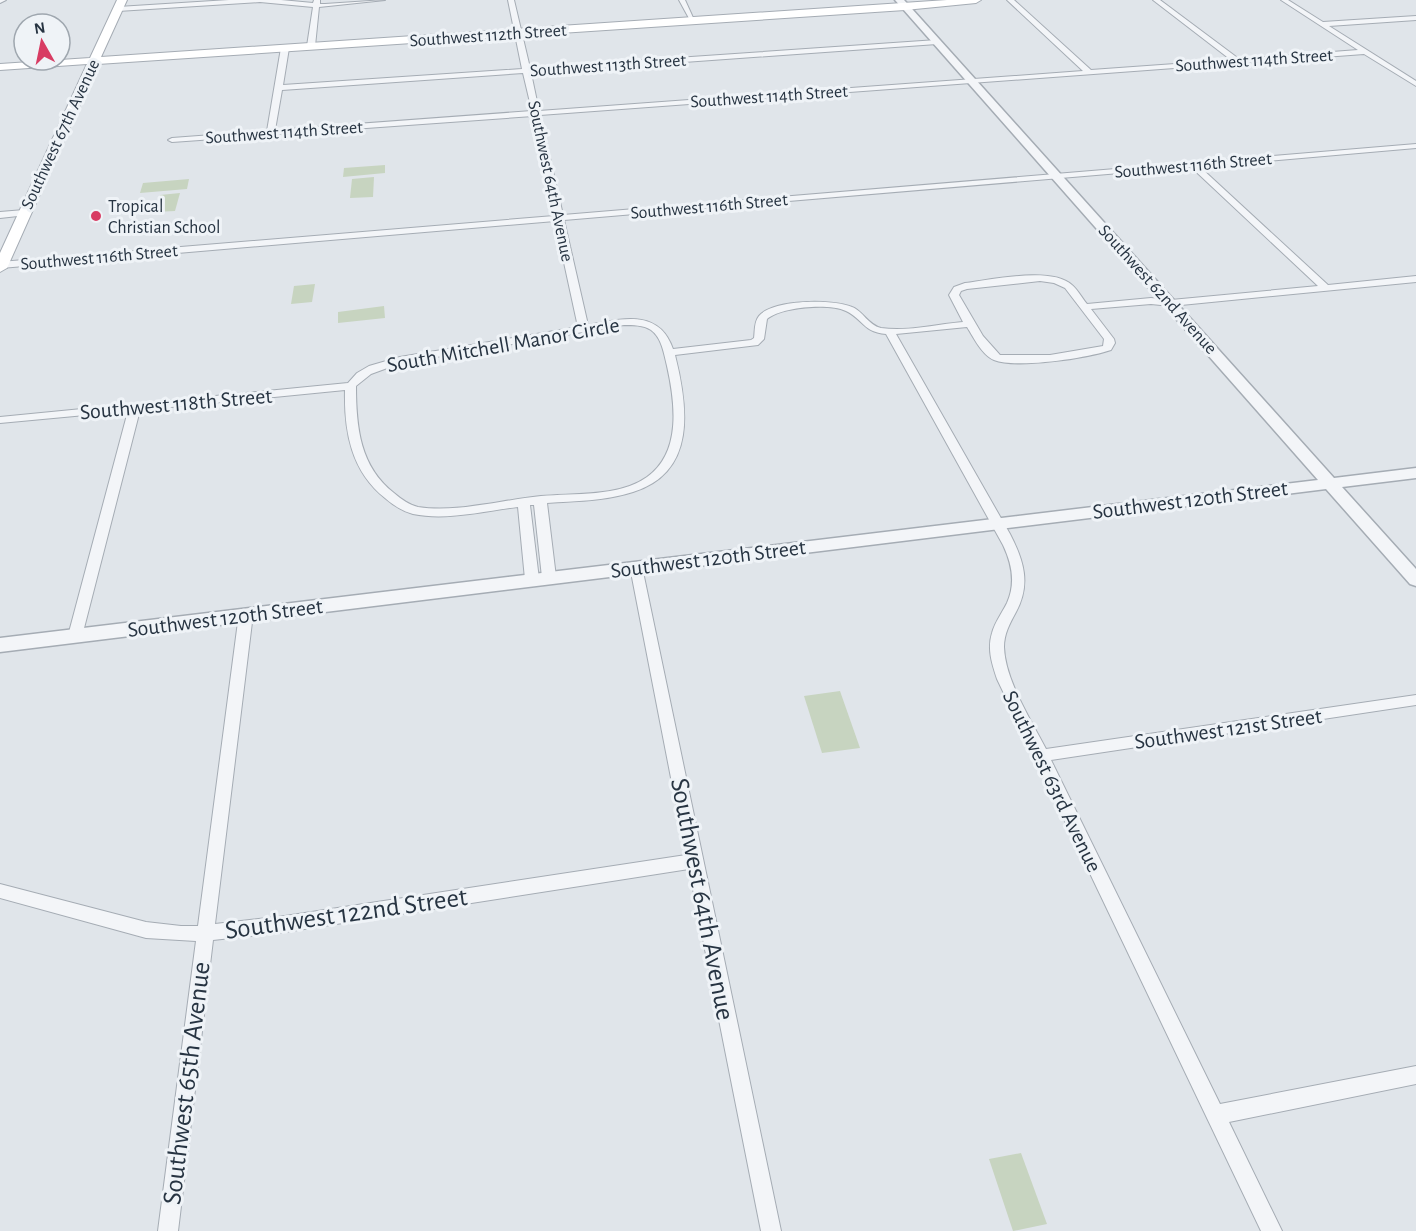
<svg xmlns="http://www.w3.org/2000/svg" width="1416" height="1231" viewBox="0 0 1416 1231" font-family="'Alegreya Sans',sans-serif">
<rect width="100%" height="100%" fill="#e0e5ea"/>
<g fill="#c7d4c0">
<path d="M385,165V173L343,177L344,168Z"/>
<path d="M374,177L373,197L350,198L352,179Z"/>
<path d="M189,179L187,189L140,193L143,183Z"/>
<path d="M180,193L175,211L155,212L160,195Z"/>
<path d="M315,284L312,302L291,304L294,286Z"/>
<path d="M384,306L385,318L338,323V312Z"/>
<path d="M840,691L860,748L822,753L804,696Z"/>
<path d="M1021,1153L1047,1224L1013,1231L989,1159Z"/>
</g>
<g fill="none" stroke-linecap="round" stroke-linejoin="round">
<defs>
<g id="minor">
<path d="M0,0H6L0,3Z"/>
<path d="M229,0H281L313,3L314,0H320V4H325L385,0L319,7L315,46L311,48L307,46L313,7L260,2L118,11L115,9L118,7Z"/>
<path d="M508,0H514L530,68L937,40L941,42L937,44L531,73L539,111L1083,71L1007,0H1014L1091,70L1231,60L1153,0H1160L1239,59L1358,50L1281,0H1288L1323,22L1416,16V20L1329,26L1416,81V86L1364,54L540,115L563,215L1416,144V148L1200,167L1328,285L1416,276V282L1171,306L1151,304L1091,309L1114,339L1115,343L1111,350C1087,358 1017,369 994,360C982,355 974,338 967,327L896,334L1010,534C1024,561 1031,584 1016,612C1010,623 1004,634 1004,647C1005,680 1031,720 1046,749L1416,695V705L1051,760L1220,1104L1416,1066V1084L1229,1122L1282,1231H1261L997,679C992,664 987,649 992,633C995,622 1002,613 1007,603C1016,583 1012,564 1003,545L886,334C863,332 863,319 846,311C828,303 782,307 767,319L764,339L758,345L675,355C688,407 697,472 633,492C605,501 575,501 547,503L556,577L549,581L542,577L534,505H530L539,579L532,583L525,579L518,507C485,511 446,521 413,514C402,511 393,505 385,498C351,471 344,431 345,390L140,410L82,636L80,639H70L68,636L128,411L0,423V417L348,383L357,373L369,366L400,357L578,327L555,221L1,268L0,262L554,216L533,116L172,142L168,140L172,138L267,131L281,48L285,46L289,48L283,85L522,69ZM523,73L532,111L275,130L282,90ZM1191,167L1318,286L1171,300L1151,298L1087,304C1082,298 1078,290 1072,285C1052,266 991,280 965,283L954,287L949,295L963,322C937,324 907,332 881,328C868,325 863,311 852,307C833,299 773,299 759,316C754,322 755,331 754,338L751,340L673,349C659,308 621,319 588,325L564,220ZM1040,281L1054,283L1065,288L1104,339L1103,346L1050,355H1000L983,336L959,295L961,291L967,289ZM624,325C633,325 643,325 651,330C662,338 664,354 667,366C675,402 682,452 647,477C619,497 574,493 541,496C501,500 457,513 418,507C409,505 401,499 394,493C360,467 356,427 356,386L371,374L401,363Z"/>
<path d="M679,0H685L695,22H691Z"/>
<path d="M24,210L27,211V215L0,218V212Z"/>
<path d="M636,563L642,567L781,1231H761L689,869L285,932L213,940L178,1231H158L196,941L146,938L0,898V884L146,922L181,926H198L239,614L246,609L253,614L215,924L285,916L686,855L630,567Z"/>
</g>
<path id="tertiary" d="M895,0H904L1334,478L1416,468V478L1342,487L1416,569V586L1410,584L1326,489L0,652V638L1318,480Z"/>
<path id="secondary" d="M117,0H127L101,57L947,0H981L976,3L905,10L98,64L7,268L0,272V253L87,64L0,70V64L90,58Z"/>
</defs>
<use href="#minor" stroke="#a5acb4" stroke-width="2"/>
<use href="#tertiary" stroke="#a5acb4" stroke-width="3"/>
<use href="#secondary" stroke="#a5acb4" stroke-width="2"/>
<use href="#minor" fill="#f3f5f8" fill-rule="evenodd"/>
<use href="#tertiary" fill="#f3f5f8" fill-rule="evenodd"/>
<use href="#secondary" fill="#fff" fill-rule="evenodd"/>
</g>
<circle fill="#d83c63" stroke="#eff3f7" stroke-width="2" cx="96" cy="216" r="6"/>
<g text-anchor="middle" stroke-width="6" stroke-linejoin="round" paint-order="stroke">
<g font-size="18" fill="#273442" stroke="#eff3f7">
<text transform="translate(488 35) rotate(-4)" y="6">Southwest 112th Street</text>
<text transform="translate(1254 60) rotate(-4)" y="6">Southwest 114th Street</text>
<text transform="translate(608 65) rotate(-4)" y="6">Southwest 113th Street</text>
<text transform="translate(769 96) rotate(-4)" y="6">Southwest 114th Street</text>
<text transform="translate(284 132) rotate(-4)" y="6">Southwest 114th Street</text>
<text transform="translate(60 134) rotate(-65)" y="6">Southwest 67th Avenue</text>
<text transform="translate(1193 165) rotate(-5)" y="6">Southwest 116th Street</text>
<text transform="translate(551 181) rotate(78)" y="6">Southwest 64th Avenue</text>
<text transform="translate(709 206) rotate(-5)" y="6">Southwest 116th Street</text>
<text transform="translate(99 257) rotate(-5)" y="6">Southwest 116th Street</text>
<text transform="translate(1158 289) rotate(48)" y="6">Southwest 62nd Avenue</text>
</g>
<g font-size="18" fill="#273442" stroke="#eff3f7" text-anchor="start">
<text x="108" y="212">Tropical<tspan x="108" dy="21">Christian School</tspan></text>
</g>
<g font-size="22" fill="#273442" stroke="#eff3f7">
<text transform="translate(503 344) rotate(-10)" y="8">South Mitchell Manor Circle</text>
<text transform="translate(176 403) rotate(-5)" y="8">Southwest 118th Street</text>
<text transform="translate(1190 499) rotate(-7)" y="8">Southwest 120th Street</text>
<text transform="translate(708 558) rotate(-7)" y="8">Southwest 120th Street</text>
<text transform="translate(225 617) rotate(-7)" y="8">Southwest 120th Street</text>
<text transform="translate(1228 728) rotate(-8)" y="8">Southwest 121st Street</text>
<text transform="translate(1053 781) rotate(64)" y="8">Southwest 63rd Avenue</text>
</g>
<g font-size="27" fill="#273442" stroke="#eff3f7">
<text transform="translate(703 899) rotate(79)" y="9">Southwest 64th Avenue</text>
<text transform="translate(346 913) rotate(-8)" y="9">Southwest 122nd Street</text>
<text transform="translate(186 1083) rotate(-83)" y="9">Southwest 65th Avenue</text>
</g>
</g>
<g transform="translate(42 42) rotate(351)"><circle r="28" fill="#eff3f7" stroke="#9fa7af" stroke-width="1.5"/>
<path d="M0-4.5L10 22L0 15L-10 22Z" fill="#d83c63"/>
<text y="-9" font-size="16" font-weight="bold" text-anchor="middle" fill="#273442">N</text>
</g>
</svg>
